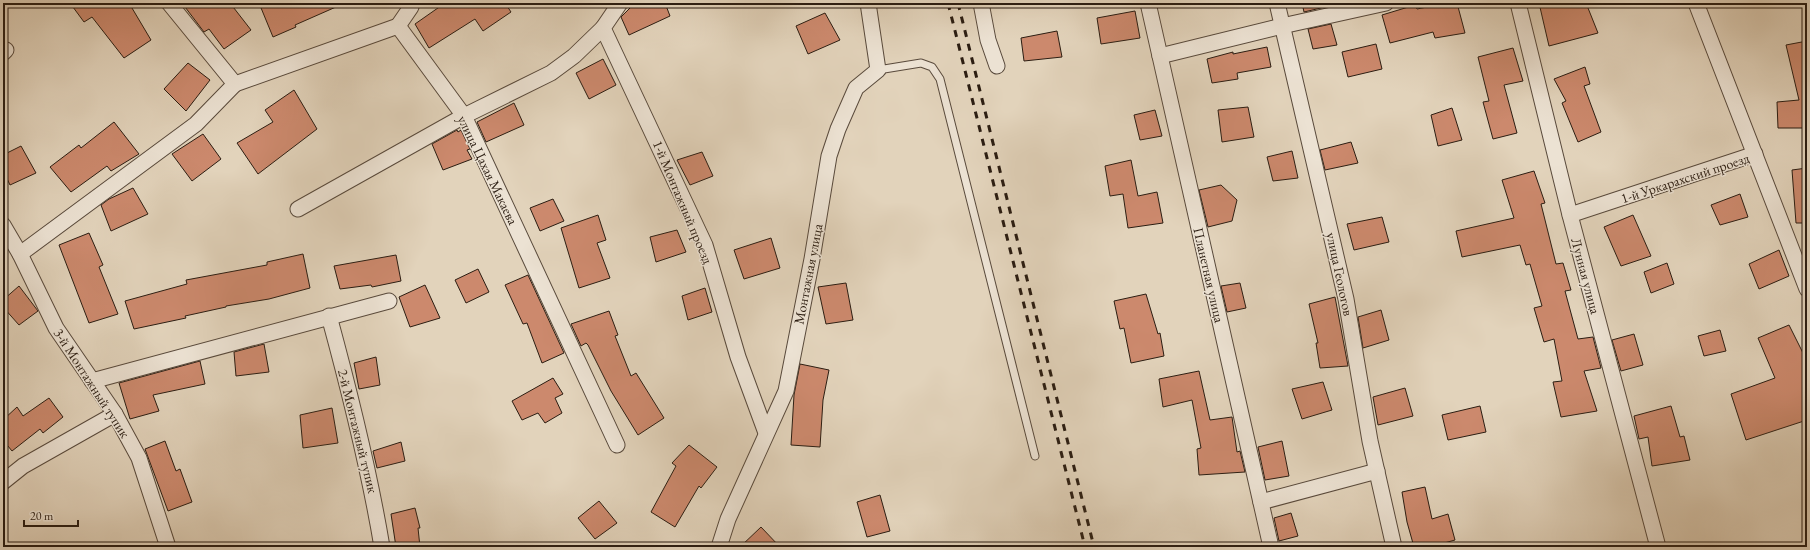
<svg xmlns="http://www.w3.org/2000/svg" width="1810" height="550" viewBox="0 0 1810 550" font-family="'EB Garamond',serif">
<rect width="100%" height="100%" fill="#e2d3bb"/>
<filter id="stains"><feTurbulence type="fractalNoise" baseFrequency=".005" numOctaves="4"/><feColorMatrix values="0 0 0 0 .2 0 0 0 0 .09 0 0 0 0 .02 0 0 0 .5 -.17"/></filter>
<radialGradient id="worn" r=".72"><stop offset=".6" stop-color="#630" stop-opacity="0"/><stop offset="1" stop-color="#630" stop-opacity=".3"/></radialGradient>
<g fill="#cc896d" stroke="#2b1d12">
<path d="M70,3H129L151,40L124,58L92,17L84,22Z"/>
<path d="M182,3H230L251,30L224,49L209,29L204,32Z"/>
<path d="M259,3H345L295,25L296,27L273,37Z"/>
<path d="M445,3H505L511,12L483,31L475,19L429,48L415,24Z"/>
<path d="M635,3H665L670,16L629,35L621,17Z"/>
<path d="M1302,3H1324L1325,7L1304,12Z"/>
<path d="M1447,3H1457L1465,33L1435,38L1433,32L1390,43L1382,15L1415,5L1417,9Z"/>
<path d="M1539,3H1586L1598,33L1549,46Z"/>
<path d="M1135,11L1140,38L1101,44L1097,18Z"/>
<path d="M825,13L840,40L808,54L796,26Z"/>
<path d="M1331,24L1337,45L1313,49L1308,29Z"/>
<path d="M1057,31L1062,57L1024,61L1021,38Z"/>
<path d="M1807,41V109H1803L1805,128H1778L1777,102L1799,100L1786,45Z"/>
<path d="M1376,44L1382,69L1348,77L1342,52Z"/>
<path d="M1267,47L1271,67L1237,73L1238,79L1212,83L1207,59L1233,52V54Z"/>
<path d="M1513,48L1523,81L1504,85L1517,133L1493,139L1483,102L1489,101L1478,57Z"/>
<path d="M603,59L616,85L589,99L576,73Z"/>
<path d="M188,63L210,80L186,111L164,89Z"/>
<path d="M1585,67L1590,84L1584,86L1601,132L1578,142L1562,103L1566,101L1554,79Z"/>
<path d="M294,90L317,129L258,174L237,143L273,122L265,110Z"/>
<path d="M514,103L524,125L486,142L477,122Z"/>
<path d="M1248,107L1254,137L1222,142L1218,110Z"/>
<path d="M1452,108L1462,140L1438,146L1431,115Z"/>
<path d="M1155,110L1162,136L1140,140L1134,115Z"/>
<path d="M114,122L139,154L111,171L107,166L71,192L50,167L79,145L81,148Z"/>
<path d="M457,130L458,132L461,130L470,149L467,150L472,159L443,170L432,144Z"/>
<path d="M203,134L221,159L192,181L172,154Z"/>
<path d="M1351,142L1358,163L1325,170L1320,150Z"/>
<path d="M21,146L36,173L10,185L3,170V155Z"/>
<path d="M1292,151L1298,178L1273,181L1267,157Z"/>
<path d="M702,152L713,176L690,185L677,160Z"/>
<path d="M1131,160L1138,196L1157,192L1163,223L1128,228L1123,194L1110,196L1105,166Z"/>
<path d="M1807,168V223H1796L1792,170Z"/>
<path d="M1534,171L1545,203L1541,204L1556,264L1563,263L1571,290L1565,291L1578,339L1593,337L1601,368L1584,371L1597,411L1561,417L1553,382L1562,381L1554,339L1544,342L1534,308L1542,306L1530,264L1526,265L1520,245L1462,257L1456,231L1514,218L1502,180Z"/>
<path d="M1221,185L1237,200L1232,221L1208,227L1199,190Z"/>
<path d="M133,188L148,214L111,231L101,205L109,199Z"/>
<path d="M1740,194L1748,217L1720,225L1711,205Z"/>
<path d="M553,199L564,221L540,231L530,208Z"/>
<path d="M598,215L606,240L597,243L610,278L579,288L561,228Z"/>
<path d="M1633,215L1651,256L1621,266L1604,227Z"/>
<path d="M1382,217L1389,242L1354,250L1347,224Z"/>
<path d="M677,230L686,252L656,262L650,237Z"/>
<path d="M89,233L103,265L99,267L118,314L89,323L59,245Z"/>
<path d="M771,238L780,268L744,279L734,250Z"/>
<path d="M1779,250L1789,276L1759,289L1749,264Z"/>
<path d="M303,254L310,288L269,299L226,306V307L185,316L186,318L134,329L125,301L187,284L186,280L267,265V262Z"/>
<path d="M396,255L401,281L372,287L371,285L340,289L334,266Z"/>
<path d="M1667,263L1674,284L1651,293L1644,272Z"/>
<path d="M478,269L489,292L466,303L455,280Z"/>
<path d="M528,275L564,353L542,363L527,323L523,324L505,285Z"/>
<path d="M846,283L853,320L826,324L818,287Z"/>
<path d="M1240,283L1246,308L1227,312L1221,286Z"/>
<path d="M425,285L440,318L410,327L399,297Z"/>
<path d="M19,286L38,311L19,325L3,307V300Z"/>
<path d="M705,288L712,312L688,320L682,296Z"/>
<path d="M1146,294L1158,334L1160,333L1164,356L1131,363L1124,328L1120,329L1114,301Z"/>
<path d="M1335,297L1348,366L1320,368L1316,343H1318L1309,304Z"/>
<path d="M1381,310L1389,340L1363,348L1358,317Z"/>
<path d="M609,311L618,335L615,336L631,376L636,373L664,418L638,435L611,391L588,345L586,343L581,346L571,324Z"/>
<path d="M1789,325L1807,361V420L1746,440L1731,394L1775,378L1758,338Z"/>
<path d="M1720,330L1726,351L1704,356L1698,336Z"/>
<path d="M1634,334L1643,365L1621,371L1612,340Z"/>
<path d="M264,344L269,372L236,376L234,352Z"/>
<path d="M376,357L380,385L359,389L354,363Z"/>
<path d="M200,361L205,384L153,395L159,411L130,419L119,383Z"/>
<path d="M800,364L829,370L823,400L820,447L791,445L794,395Z"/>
<path d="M1199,371L1210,420L1232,417L1237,452L1240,451L1245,472L1199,475L1197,449L1201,448L1192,400L1163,407L1159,379Z"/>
<path d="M553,378L563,394L555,398L562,413L545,423L538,413L522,420L512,401Z"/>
<path d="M1323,382L1332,410L1302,419L1292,389Z"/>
<path d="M1405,388L1413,416L1378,425L1373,397Z"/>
<path d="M49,398L63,417L43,433L40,429L12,451L3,440V420L17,407L23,416Z"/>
<path d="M1480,406L1486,432L1448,440L1442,415Z"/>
<path d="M1671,406L1680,437L1684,436L1690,460L1652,466L1648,437L1639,439L1634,416Z"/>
<path d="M332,408L338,443L303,448L300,415Z"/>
<path d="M165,441L176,471L180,469L192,502L168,511L145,449Z"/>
<path d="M1282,441L1289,476L1265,480L1258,447Z"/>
<path d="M401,442L405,461L377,468L373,451Z"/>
<path d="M689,445L717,467L701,488L699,486L675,527L651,512L676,466L672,463Z"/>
<path d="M1425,487L1432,519L1448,514L1455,540L1430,547H1414L1407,522L1402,492Z"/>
<path d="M880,495L890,531L867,537L857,502Z"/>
<path d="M599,501L617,523L595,539L578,518Z"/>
<path d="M415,508L420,528H418L420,547H396L391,514Z"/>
<path d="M1291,513L1298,536L1279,541L1274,518Z"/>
<path d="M761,527L780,547H740Z"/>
</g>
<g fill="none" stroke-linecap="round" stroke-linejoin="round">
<defs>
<path id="lane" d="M878,70L921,63L932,67L940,79L1035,456"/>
<g id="street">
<path d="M169,3L235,84L398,26L464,116L617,445"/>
<path d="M620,3L603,28L705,245L738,357L766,433"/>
<path d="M981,3L988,40L997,66"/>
<path d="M1148,3L1271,547"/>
<path d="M1277,3L1346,299L1370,441L1394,547"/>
<path d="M1518,3L1570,215L1658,547"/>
<path d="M1696,3L1807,289"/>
<path d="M398,26L411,7L410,3"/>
<path d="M3,53L6,50"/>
<path d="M1160,56L1282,26L1386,3"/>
<path d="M298,209L464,116L551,73L574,56L603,28"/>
<path d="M1570,215L1755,154"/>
<path d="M3,225L20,254L56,328L115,414L139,458L168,547"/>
<path d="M20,254L196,124L235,84"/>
<path d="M329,316C350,393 369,469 382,547"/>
<path d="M92,381L389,301"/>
<path d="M3,482L23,466L115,414"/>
<path d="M1261,502L1377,471"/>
<path d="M719,547L728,519L786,391L812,259L829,156L838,129L856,88L878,70L868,3"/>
</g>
</defs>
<use href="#lane" stroke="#594a3c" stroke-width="9"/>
<use href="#street" stroke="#594a3c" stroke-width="17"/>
<use href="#lane" stroke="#ece2d3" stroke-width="7"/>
<use href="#street" stroke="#ece2d3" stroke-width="15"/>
<g stroke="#2b1d12" stroke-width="3" stroke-dasharray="7 7" stroke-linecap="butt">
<path d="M948,3L1085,547"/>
<path d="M958,3L1094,547"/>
</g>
</g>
<g text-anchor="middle" stroke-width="3" stroke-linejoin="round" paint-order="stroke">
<g font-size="14" fill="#2b1d12" stroke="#ece2d3">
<text transform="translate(488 170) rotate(64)" y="5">улица Цахая Макаева</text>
<text transform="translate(1685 178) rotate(-18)" y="5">1-й Уркарахский проезд</text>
<text transform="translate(683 202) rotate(67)" y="5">1-й Монтажный проезд</text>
<text transform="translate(808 274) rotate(-79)" y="5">Монтажная улица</text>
<text transform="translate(1340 274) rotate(78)" y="5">улица Геологов</text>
<text transform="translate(1209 275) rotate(77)" y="5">Планетная улица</text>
<text transform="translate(1586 276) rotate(75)" y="5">Лунная улица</text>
<text transform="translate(92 383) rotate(57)" y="5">3-й Монтажный тупик</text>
<text transform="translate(358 431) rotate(76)" y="5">2-й Монтажный тупик</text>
</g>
</g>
<rect width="1810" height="550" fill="none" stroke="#e2d3bb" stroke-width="16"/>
<rect x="4" y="4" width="1802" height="542" fill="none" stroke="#2b1d12" stroke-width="2"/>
<rect x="8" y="8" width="1794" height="534" fill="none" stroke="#2b1d12"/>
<path d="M24 520v6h54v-6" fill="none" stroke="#2b1d12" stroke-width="2"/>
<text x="30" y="520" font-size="12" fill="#2b1d12" stroke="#ece2d3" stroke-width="3" paint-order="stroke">20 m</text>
<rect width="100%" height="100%" filter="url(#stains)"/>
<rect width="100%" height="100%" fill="url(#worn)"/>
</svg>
